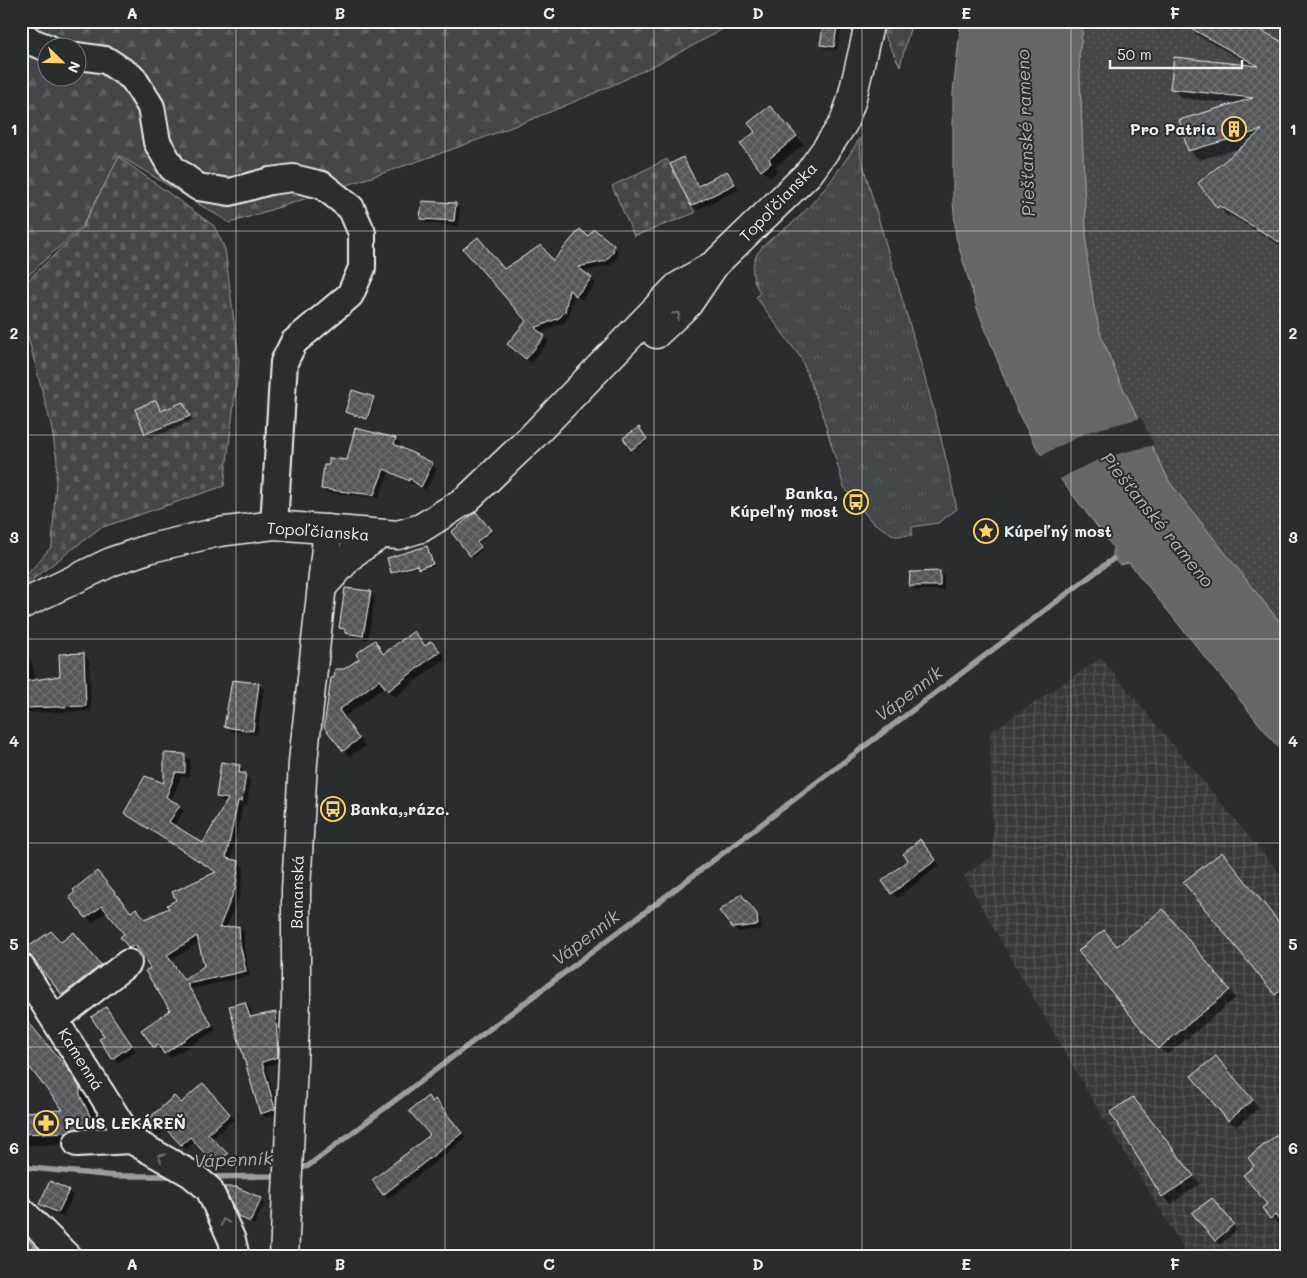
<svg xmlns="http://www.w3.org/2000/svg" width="1307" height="1278" viewBox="0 0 1307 1278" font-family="Mali,sans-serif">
<defs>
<pattern id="industrial-grid" width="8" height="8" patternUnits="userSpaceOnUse" patternTransform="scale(1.25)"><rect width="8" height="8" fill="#363a3b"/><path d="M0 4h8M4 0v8" fill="none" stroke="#535758"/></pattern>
<pattern id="grass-tufts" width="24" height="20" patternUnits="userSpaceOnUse" patternTransform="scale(1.25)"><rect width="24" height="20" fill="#424648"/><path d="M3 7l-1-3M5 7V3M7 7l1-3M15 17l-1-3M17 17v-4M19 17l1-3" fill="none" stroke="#5d6163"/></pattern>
<pattern id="forest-firs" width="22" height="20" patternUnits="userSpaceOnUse" patternTransform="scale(1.25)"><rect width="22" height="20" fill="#424648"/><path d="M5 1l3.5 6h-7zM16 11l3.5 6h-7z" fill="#5d6163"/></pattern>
<pattern id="cemetery-stones" width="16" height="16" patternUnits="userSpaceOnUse" patternTransform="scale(1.25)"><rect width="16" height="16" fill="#424648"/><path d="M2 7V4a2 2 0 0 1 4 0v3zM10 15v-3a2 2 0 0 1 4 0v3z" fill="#5d6163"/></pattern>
<pattern id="park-dots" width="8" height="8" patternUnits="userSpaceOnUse" patternTransform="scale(1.25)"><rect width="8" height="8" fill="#424648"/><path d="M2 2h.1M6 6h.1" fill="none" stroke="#5d6163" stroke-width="1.8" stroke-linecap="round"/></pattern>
<pattern id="building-cross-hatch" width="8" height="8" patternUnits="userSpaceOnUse" patternTransform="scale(1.25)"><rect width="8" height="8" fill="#535759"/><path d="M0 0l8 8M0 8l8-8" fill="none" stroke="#6c7072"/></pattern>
</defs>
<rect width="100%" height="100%" fill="#2a2d2e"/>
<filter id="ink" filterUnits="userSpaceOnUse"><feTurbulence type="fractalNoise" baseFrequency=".02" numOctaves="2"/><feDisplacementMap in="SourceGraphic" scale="10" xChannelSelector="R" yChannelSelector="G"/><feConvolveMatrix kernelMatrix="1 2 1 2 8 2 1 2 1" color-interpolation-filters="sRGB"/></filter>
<g filter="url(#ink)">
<path fill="url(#industrial-grid)" d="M1101,658L1286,881V1257H1189L1087,1091L964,876L993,855L990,732Z"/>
<path fill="url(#grass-tufts)" stroke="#959ca0" d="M860,138L861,157C893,275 933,390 957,509L938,523L912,527V535L895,536L871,521L844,487L821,410L801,358L756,297L760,293C753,281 750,269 756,256C764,240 786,230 799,217C823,193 842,167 860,138Z"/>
<g fill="url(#forest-firs)" stroke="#959ca0" fill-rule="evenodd">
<path d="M21,21H737C580,113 403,167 230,223L120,156L82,226L21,282ZM48,48H78V78H48Z"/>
<path d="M877,21H912L900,66Z"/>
</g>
<g fill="url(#cemetery-stones)" stroke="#959ca0">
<path d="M119,157L214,226L225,249L239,362L224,486L100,528L28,583L26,576L52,546L57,461L51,424L21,311V287L82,228Z"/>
<path d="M667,159L695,213L634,236L612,186Z"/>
</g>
<path fill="url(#park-dots)" stroke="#959ca0" d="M1084,21H1286V630L1170,483L1119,380L1101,336L1094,307L1087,258L1079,54Z"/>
<path fill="#63686b" stroke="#989fa3" d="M961,21H1084L1079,54L1087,258L1094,307L1101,336L1119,380L1170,483L1286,630V757L1129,563L1120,565L1113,559V547L1038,450L1018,413L977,308L956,237L953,201V93Z"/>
<path fill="#2a2d2e" d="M1141,418L1154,445L1105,457L1076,470L1058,480L1040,456L1088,432Z"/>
<g fill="#0007" fill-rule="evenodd">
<path d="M825,21H842L837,50L825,49L821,45Z"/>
<path d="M1187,25L1286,46V249L1230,215L1228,217L1199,183L1242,148L1199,160L1189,150L1237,104L1181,98L1172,88L1254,67L1197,35Z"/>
<path d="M777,115L804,145L775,167L778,171L770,177L762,170Z"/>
<path d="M683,159L699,187L727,172L739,189L697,210L692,205Z"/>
<path d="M455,204L460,209L458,226L426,223L421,218Z"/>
<path d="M589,238L613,246L618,251V257L611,265L582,272L596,283L582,300L574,294L569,316L564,323L539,333L549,341L531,363L513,348L528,321L505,270L554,262Z"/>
<path d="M373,398L375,400L369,420L346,412Z"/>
<path d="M156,401L163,412L183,404L193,421L151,438L146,434L136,410Z"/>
<path d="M641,431L648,441L633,451L632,449Z"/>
<path d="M396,439L400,443L399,448L437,469L426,491L412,480L413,484L389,472L379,498L327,493L322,489L348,461Z"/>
<path d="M476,514L492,532L478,544L482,550L473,557L453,532Z"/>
<path d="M427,547L434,566L421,570L419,567L394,574L392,572Z"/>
<path d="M939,572L944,577V590H915L911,585Z"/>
<path d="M370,592L375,597L368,640L351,637L340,627Z"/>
<path d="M414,633L426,646L438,649L446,658L395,697L385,686L344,717L365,746L350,756L344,750L335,680L361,659L375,642L385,654Z"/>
<path d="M84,655L89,660L91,711L31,713L25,707L23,689H21V657L26,656L32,662L35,681L61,677Z"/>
<path d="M234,681L259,685L264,689L257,735L231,731L226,727Z"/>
<path d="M184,755L190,760L189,777H181L171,801L184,811L174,826L203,845L227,803L222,802L217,797L239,766L250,780L247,806L243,805L231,860L239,862L244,867L240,895L226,928L239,927L244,932V950L250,976L191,989L216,1030L170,1058L163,1050L160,1052L155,1047L172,1011L152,968L139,950L135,953L122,937L125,934L108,910L92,923L71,897L131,913L145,921L171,909L216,873L126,812L165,785ZM200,942L205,967L185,981L171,960Z"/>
<path d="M924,846L940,865L897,898L892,893L909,860Z"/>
<path d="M1221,853L1286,930V1005L1185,883Z"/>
<path d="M21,894L30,905L21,912Z"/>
<path d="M746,900L761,920L762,929L738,932L733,927Z"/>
<path d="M1163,910L1236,998L1167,1055L1159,1048L1118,947Z"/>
<path d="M78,938L105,970L68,999L26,950Z"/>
<path d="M245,1003L250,1008L253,1018L275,1013L280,1018L282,1061L266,1066L279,1114L266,1118L261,1113Z"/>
<path d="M106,1008L136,1051L118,1063L101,1040L105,1037Z"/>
<path d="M21,1011L83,1087L92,1101V1108L104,1134L80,1143L21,1146V1113L65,1111L38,1076L36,1077L21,1062Z"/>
<path d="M1216,1057L1259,1108L1236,1127L1229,1120Z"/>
<path d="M208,1090L234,1119L212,1139L231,1159L220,1169L195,1141L186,1149L168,1129L155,1137L142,1126Z"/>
<path d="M428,1098L440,1106L466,1138L388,1199L384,1194L432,1136Z"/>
<path d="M1133,1099L1200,1184L1171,1204L1163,1197L1111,1113Z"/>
<path d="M1256,1166L1286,1225L1281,1228L1264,1209L1268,1205Z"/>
<path d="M68,1191L73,1196L63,1217L46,1209L41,1204Z"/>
<path d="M261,1199L265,1203L254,1225L239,1215Z"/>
<path d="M1217,1205L1237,1230L1220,1245L1215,1240Z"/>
</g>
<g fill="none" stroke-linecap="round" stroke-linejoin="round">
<g stroke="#989fa3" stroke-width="5.5">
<path d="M21,1164L31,1168L116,1176H173"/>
<path d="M296,1169L308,1166L1113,559"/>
<path d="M207,1177L272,1176L280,1174"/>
</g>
</g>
<g fill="url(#building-cross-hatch)" stroke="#e8f1f8" fill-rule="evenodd">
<path d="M824,21H838L834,47L820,45Z"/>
<path d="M1178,21H1244L1286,44V246L1219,206L1217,208L1198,183L1262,130L1188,151L1179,120L1253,98L1170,89L1174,57L1258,66Z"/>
<path d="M770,106L797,136L769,159L771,163L761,171L740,144L755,132L748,123Z"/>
<path d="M683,157L698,186L727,171L735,184L691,206L670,164Z"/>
<path d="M422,201L456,203L454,221L420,219Z"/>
<path d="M580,229L588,236L594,229L614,245L613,252L606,261L578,267L592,278L576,296L569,290L565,312L559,318L535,328L545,336L526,359L507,344L526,321L463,249L478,237L504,269L541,245L553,261Z"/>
<path d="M352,390L374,397L367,419L345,412Z"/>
<path d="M156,400L161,411L183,402L190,416L145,434L135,409Z"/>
<path d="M639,427L647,439L631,450L623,438Z"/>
<path d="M355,428L396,438L394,444L433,463L421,487L409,478V481L384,469L374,495L321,489L324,465H329V458L347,460Z"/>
<path d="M476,512L491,530L477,542L481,547L470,556L451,532Z"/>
<path d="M427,546L433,564L418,569L417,565L391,573L387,558Z"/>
<path d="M940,571V586H909L910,572Z"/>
<path d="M345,588L371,591L363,636L345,633V629L339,628Z"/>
<path d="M414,631L425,646L431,641L440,651L388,691L379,680L339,710L359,739L343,751L324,727L331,678H334L335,669H344L359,659L356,654L375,640L383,654Z"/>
<path d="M84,653L86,706L24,708L21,682L60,676L59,654Z"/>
<path d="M232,680L259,683L253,731L224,727Z"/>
<path d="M164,753L185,754V773L176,772L166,797L180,805L169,822L203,843L228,799L216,797L221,762L240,765L239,773H246L242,801H238L226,858L239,861L235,889L219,928L239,926L240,944L246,971L187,984L212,1025L190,1036L164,1054L158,1045L154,1048L141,1030L170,1010L145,971L150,968L135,945L129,948L120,937L124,934L102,906L86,918L69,897L75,892L73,890L97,871L131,912L136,908L145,919L169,908L167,905L176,900L172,892L216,872L124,813L145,776L164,783ZM197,936L204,966L184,980L167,955Z"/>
<path d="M920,839L936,860L891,894L882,881L908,860L903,854Z"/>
<path d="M1222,852L1286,931V987L1275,995L1183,882Z"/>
<path d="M741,894L757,914L758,925L732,928L719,911Z"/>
<path d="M1163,909L1230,990L1158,1049L1078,951L1104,930L1117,946Z"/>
<path d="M51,931L61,942L74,932L101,965L62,995L25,949Z"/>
<path d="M245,1002L250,1017L276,1012L278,1057L262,1062L275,1109L260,1114L229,1006Z"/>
<path d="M106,1007L132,1045L112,1059L99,1039L104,1036L91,1017Z"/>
<path d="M21,1013L71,1073L80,1088V1095L93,1122L68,1132L21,1134V1112L63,1110L21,1057Z"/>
<path d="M1216,1056L1253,1100L1228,1121L1191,1076Z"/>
<path d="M203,1083L230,1114L208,1134L228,1154L215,1165L190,1137L181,1145L162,1125L150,1133L140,1126L174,1096L181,1103Z"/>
<path d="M428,1096L432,1102L435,1099L462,1133L383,1195L372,1180L430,1135L409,1111Z"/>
<path d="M1133,1097L1194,1176L1162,1197L1110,1112Z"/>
<path d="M1286,1127V1229L1275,1215L1270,1219L1262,1208L1267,1204L1243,1175L1254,1166L1248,1158Z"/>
<path d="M50,1181L69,1190L58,1213L39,1204Z"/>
<path d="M224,1187H236L262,1198L250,1222L238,1216Z"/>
<path d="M1212,1198L1234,1224L1215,1241L1192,1213Z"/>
<path d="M21,1231L31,1243L47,1257H21Z"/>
</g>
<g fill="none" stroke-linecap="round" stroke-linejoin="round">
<defs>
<g id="minor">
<path d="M21,33L32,42L48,48"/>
<path d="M78,56L106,60L133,78L151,107L157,142L172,168L198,187L230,192L270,181L293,178L322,185L351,208L362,233V268L350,295L294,342L284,362L274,525"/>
<path d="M21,967L131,1140L191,1174L209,1189L232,1240L236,1257"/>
<path d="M56,1019L128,963"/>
<path d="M77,1143L131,1140"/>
<path d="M21,1210L68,1257"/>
</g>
<g id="major">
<path d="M656,334L688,304L715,264L809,173L829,145L843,124L851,102L870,21"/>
<path d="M322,587L353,553L380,535"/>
<path d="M21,605L113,561L151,548L219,532L274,525L398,535L421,528L466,500L533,436L677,287L715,264"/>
<path d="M284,1257L296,999V890L303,762L328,529"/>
</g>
</defs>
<use href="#minor" stroke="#e8f1f8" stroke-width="30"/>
<use href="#major" stroke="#e8f1f8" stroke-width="31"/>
<use href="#minor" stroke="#2a2d2e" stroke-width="26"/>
<use href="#major" stroke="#2a2d2e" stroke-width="28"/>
</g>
<defs><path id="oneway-chevron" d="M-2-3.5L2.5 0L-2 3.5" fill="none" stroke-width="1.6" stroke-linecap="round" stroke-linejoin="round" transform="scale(1.25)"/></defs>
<g stroke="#6c7275">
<use href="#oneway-chevron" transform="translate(677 315) rotate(-43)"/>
<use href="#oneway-chevron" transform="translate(161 1157) rotate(-150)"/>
<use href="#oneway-chevron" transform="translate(224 1222) rotate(-114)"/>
</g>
</g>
<path fill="none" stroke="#e8f1f8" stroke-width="1" stroke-opacity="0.55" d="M236,21V1257M445,21V1257M654,21V1257M862,21V1257M1071,21V1257M21,231H1286M21,435H1286M21,639H1286M21,843H1286M21,1047H1286"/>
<defs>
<symbol id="building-ring" viewBox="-11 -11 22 22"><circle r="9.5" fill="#2a2d2e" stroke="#ffd166" stroke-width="1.5"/><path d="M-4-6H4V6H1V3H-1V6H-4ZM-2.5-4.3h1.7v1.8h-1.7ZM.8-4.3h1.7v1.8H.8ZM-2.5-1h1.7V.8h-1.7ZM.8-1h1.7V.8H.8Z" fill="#ffd166"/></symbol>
<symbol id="bus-ring" viewBox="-11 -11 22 22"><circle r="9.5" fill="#2a2d2e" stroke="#ffd166" stroke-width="1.5"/><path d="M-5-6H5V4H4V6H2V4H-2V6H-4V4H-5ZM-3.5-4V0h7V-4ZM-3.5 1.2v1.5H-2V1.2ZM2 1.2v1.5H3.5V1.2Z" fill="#ffd166"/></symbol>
<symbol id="sight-ring" viewBox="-11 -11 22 22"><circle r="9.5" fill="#2a2d2e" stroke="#ffd166" stroke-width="1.5"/><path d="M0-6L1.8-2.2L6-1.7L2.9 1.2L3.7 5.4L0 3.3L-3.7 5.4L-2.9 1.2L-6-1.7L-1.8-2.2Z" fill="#ffd166"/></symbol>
<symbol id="pharmacy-ring" viewBox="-11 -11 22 22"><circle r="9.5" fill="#2a2d2e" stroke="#ffd166" stroke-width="1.5"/><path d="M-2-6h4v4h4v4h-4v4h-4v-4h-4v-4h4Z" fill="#ffd166"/></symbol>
</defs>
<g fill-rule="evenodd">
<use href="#building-ring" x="1220" y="115" width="28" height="28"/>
<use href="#bus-ring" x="842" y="488" width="28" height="28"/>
<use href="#sight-ring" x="972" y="517" width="28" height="28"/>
<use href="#bus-ring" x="319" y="795" width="28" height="28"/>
<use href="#pharmacy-ring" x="32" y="1109" width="28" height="28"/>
</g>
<g text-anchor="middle" stroke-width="4" stroke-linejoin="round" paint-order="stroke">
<g font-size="16" font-weight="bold" fill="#e8f1f8" stroke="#2a2d2e" text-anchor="start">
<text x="1216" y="135" text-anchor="end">Pro Patria</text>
<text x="838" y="499" text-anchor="end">Banka,<tspan x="838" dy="18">Kúpeľný most</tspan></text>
<text x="1004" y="537">Kúpeľný most</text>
<text x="350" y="815">Banka,,rázc.</text>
<text x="64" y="1129">PLUS LEKÁREŇ</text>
</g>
<g font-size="16" fill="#e8f1f8" stroke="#2a2d2e">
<text transform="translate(778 202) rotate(-46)" y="6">Topoľčianska</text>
<text transform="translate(318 531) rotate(4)" y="6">Topoľčianska</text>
<text transform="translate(297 892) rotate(-89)" y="6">Bananská</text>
<text transform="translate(81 1059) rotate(58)" y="6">Kamenná</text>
</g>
<g font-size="18" font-style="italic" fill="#acb3b9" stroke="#2a2d2e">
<text transform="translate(1026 133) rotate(-92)" y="6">Piešťanské rameno</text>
<text transform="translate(1157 520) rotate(51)" y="6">Piešťanské rameno</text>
<text transform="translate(909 694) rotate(-37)" y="6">Vápenník</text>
<text transform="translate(586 938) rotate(-37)" y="6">Vápenník</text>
<text transform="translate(233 1160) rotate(-2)" y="6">Vápenník</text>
</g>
</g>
<rect width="1307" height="1278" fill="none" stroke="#2a2d2e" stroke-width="55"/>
<g transform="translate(62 62) rotate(113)"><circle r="24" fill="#2a2d2e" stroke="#767b7f"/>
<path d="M0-4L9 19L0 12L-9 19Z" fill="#ffd166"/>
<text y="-8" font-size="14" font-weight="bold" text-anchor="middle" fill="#e8f1f8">N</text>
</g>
<path d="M1110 60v8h132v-8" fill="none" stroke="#e8f1f8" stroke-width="2.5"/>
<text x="1117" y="60" font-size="15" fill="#e8f1f8" stroke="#2a2d2e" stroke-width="4" paint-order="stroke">50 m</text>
<rect x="28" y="28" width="1252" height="1222" fill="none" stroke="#e8f1f8" stroke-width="2"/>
<g font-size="16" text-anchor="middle" font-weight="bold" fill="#e8f1f8">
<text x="132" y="19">A</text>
<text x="340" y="19">B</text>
<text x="549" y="19">C</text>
<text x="758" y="19">D</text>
<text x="966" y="19">E</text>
<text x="1175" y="19">F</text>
<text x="14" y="135">1</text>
<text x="1293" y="135">1</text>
<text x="14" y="339">2</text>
<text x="1293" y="339">2</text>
<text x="14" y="543">3</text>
<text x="1293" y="543">3</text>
<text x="14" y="747">4</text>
<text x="1293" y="747">4</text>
<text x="14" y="950">5</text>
<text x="1293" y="950">5</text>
<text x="14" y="1154">6</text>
<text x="1293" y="1154">6</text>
<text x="132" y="1270">A</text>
<text x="340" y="1270">B</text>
<text x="549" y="1270">C</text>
<text x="758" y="1270">D</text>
<text x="966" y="1270">E</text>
<text x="1175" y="1270">F</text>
</g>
</svg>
